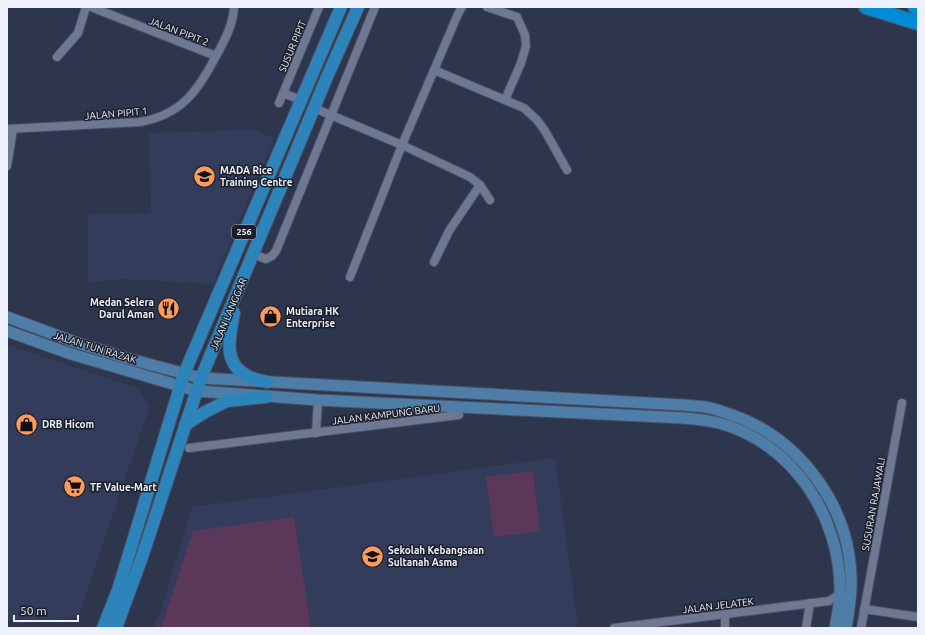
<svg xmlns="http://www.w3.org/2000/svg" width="925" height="635" viewBox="0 0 925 635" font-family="Ubuntu,sans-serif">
<rect width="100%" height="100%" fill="#2e364e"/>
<g fill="#333c5b">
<path d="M255,130L274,138L213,284L122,279L88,283V214L151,213L149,133Z"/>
<path d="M7,345L140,389L149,408L78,617L19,624L7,618Z"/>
<path d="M555,458L578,626L563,628H153L162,606L192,507Z"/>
</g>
<g fill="#5b385a">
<path d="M533,471L540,531L494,537L486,477Z"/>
<path d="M294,517L311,628H161L193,531Z"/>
</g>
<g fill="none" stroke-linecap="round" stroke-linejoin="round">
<path stroke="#002931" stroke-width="2.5" d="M81,628H84"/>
<defs>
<g id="street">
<path d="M91,7L216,56"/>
<path d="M487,7L517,17L525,35L526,46L521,63L505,100"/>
<path d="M57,57L78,33L86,7"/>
<path d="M434,70L524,108L537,120L545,131L567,170"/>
<path d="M283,93L301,100"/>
<path d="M279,103L319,7"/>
<path d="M314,108L402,145L470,177L480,185L449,231L434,262"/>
<path d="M7,129L140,122C181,115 198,91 216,56C225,40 233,25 234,7"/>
<path d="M7,166L13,129"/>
<path d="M480,185L490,200"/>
<path d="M253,254L266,259L272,256L276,251L375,7"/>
<path d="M350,277L402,145L458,14L462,7"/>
<path d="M316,433L318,400"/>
<path d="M189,448L459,415"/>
<path d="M864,609L918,617"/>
<path d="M614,628L829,601L840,594"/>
<path d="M725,628V614"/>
<path d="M806,628L810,603"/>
<path d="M861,628L902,403"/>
</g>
<g id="secondary">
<path d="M7,317L75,342L126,358L201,378L684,405C691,406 698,406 705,407C714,408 723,412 732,415C799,438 849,505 851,577C852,594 849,611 846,628"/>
<path d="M7,331L71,354L197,391L318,400L683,418C695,419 707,420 719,423C793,443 841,517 840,592C840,604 837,616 835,628"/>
</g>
<g id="primary">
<path d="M234,313C230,335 222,362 246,375C252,379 260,380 267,382"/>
<path d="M185,425L205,412L227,401L266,397"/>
<path d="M103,628L118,590L184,374L341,7"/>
<path d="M116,628L142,557L201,378L327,77L358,7"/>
</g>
<g id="highway">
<path d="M866,7L918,23"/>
<path d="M915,7L918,8"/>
</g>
</defs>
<use href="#street" stroke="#4a5063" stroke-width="10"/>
<use href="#secondary" stroke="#4a5063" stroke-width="13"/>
<use href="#primary" stroke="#4a5063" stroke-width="14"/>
<use href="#highway" stroke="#4a5063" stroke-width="16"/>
<use href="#street" stroke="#6f7893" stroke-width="8"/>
<use href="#secondary" stroke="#4e7ea7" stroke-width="11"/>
<use href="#primary" stroke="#2c84bb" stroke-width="12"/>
<use href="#highway" stroke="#008cd5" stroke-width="14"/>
</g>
<defs>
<symbol id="university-disc" viewBox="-11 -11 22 22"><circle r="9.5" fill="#ff9b59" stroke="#1a1e29"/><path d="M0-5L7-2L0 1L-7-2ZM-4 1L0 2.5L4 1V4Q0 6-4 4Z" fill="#111"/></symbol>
<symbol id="restaurant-disc" viewBox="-11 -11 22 22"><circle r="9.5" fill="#ff9b59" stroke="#1a1e29"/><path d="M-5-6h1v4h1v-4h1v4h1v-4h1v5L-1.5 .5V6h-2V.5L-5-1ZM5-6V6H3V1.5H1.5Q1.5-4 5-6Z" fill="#111"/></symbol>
<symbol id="shop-disc" viewBox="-11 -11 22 22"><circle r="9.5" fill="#ff9b59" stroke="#1a1e29"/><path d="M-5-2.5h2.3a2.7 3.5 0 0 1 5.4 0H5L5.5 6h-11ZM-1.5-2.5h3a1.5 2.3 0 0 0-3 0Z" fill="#111"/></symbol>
<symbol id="supermarket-disc" viewBox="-11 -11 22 22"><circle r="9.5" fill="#ff9b59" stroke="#1a1e29"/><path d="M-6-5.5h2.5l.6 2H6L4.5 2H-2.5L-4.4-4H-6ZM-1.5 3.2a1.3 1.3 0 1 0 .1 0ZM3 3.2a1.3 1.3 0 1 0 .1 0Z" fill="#111"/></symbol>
<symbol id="school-disc" viewBox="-11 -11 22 22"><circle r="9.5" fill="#ff9b59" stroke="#1a1e29"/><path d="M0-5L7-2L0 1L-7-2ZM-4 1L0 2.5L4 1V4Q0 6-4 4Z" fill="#111"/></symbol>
</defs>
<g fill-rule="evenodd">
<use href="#university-disc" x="192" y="164" width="25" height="25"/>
<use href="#restaurant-disc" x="156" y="296" width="25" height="25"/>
<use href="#shop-disc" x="258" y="304" width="25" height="25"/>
<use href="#shop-disc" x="14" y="412" width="25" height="25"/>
<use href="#supermarket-disc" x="62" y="474" width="25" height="25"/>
<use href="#school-disc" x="360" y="544" width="25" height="25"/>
</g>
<g text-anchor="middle" stroke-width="3" stroke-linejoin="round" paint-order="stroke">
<rect fill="#1a1e29" stroke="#adb2bd" stroke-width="1" x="232" y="225" width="24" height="14" rx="3"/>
<g font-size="9" font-weight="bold" fill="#ecf1fd">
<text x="244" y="235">256</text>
</g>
<g font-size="10" fill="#ecf1fd" stroke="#1a1e29">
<text transform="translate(179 31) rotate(21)" y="4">JALAN PIPIT 2</text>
<text transform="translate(292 46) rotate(-67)" y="4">SUSUR PIPIT</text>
<text transform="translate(116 113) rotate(-5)" y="4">JALAN PIPIT 1</text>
<text transform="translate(228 314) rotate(-67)" y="4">JALAN LANGGAR</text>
<text transform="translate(95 347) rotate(17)" y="4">JALAN TUN RAZAK</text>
<text transform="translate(386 414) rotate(-7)" y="4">JALAN KAMPUNG BARU</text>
<text transform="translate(873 504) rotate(-80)" y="4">SUSURAN RAJAWALI</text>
<text transform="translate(718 605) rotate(-7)" y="4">JALAN JELATEK</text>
</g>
<g font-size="10" font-weight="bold" fill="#ecf1fd" stroke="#1a1e29" text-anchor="start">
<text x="220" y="174">MADA Rice<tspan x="220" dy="12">Training Centre</tspan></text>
<text x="154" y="306" text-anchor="end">Medan Selera<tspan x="154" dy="12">Darul Aman</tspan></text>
<text x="286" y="315">Mutiara HK<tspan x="286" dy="12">Enterprise</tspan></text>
<text x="42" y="428">DRB Hicom</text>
<text x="90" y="491">TF Value-Mart</text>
<text x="388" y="554">Sekolah Kebangsaan<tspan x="388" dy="12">Sultanah Asma</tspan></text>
</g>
</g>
<rect width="925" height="635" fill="none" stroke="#ecf1fd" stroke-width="16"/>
<path d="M14 615v6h64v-6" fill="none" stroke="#ecf1fd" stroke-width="2"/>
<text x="20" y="615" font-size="12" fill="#ecf1fd" stroke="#1a1e29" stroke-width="3" paint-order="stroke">50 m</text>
</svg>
